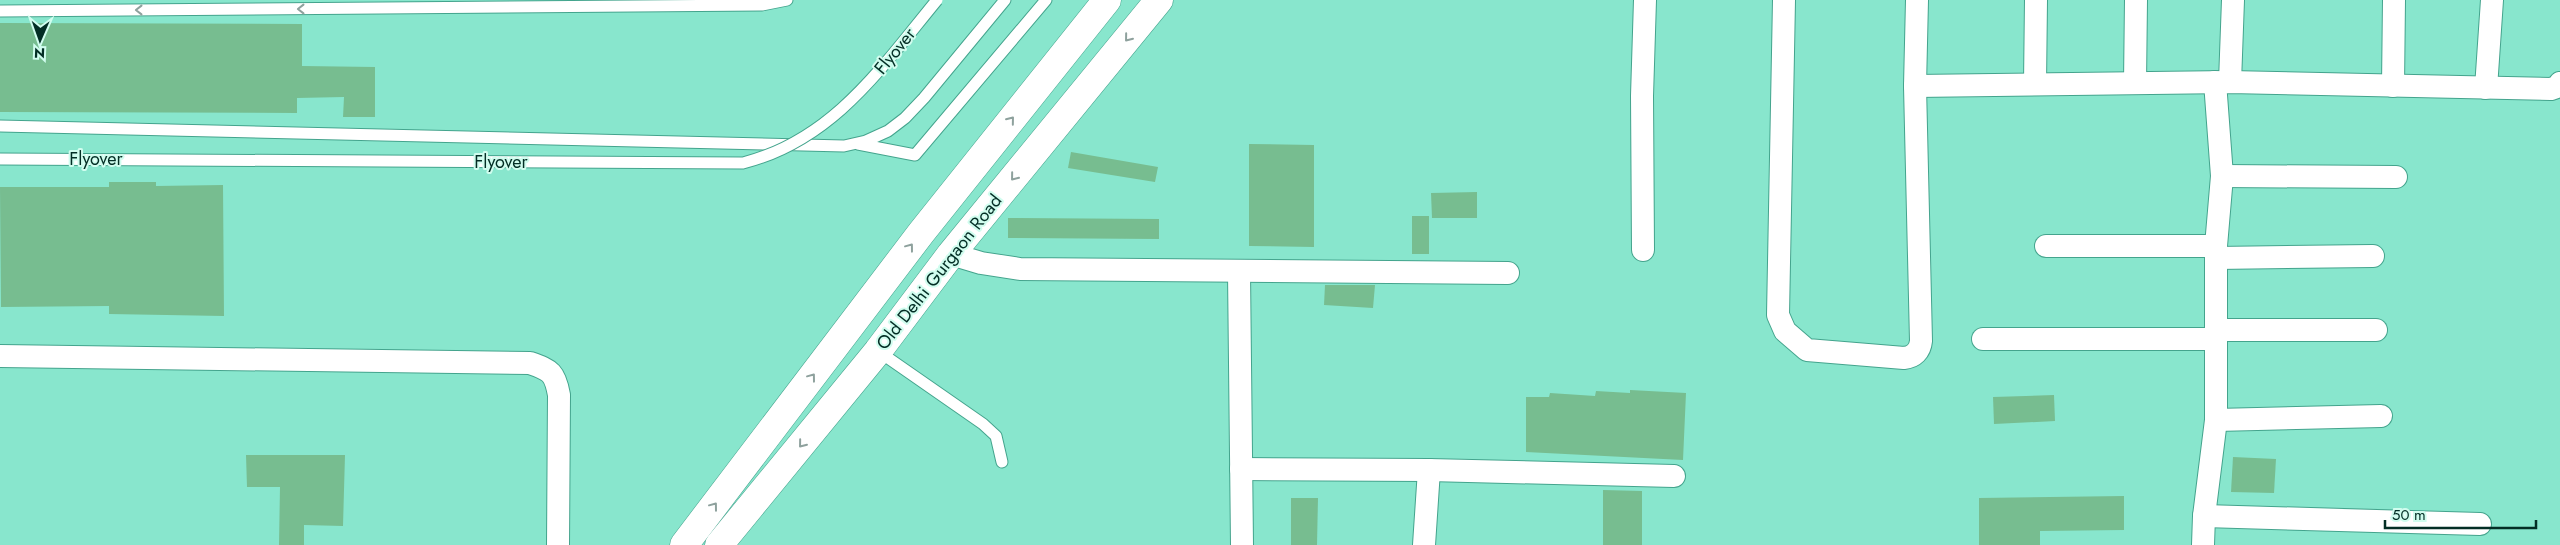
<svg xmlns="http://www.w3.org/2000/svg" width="2560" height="545" viewBox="0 0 2560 545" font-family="Jost,sans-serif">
<rect width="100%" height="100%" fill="#88e6cd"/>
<g fill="#77bd90">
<path d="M0,23L302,24V66L375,67V117H343L344,97L297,98V113L0,112Z"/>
<path d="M1249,144L1314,145V247L1249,246Z"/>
<path d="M1071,152L1158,167L1155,182L1068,168Z"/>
<path d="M109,182H156V186L223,185L224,316L109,314V306L1,307L0,187H109Z"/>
<path d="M1477,192V218H1432L1431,193Z"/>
<rect x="1412" y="216" width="17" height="38"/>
<path d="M1008,218L1159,219V239L1008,238Z"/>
<path d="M1325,285H1375L1373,308L1324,305Z"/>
<path d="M1630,390L1686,393L1683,460L1526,452V397H1549L1550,393L1595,396L1596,391L1630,393Z"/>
<path d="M2054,395L2055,421L1994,424L1993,397Z"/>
<path d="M246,455H345L343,526L304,525V545H279L280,487H247Z"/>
<path d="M2233,457L2276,459L2274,493L2231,492Z"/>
<path d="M1603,490L1642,491V545H1603Z"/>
<path d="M2124,496V530L2040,531V545H1979V498Z"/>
<path d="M1291,498H1318L1317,545H1291Z"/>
</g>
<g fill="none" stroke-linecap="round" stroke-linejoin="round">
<defs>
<g id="service">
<path d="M0,11L762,5L787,0"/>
<path d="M0,126L844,146L866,141L888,131L905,118L924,98L1005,0"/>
<path d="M858,144L915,155L1046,0"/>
<path d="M878,351L983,424L996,436L1002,462"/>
</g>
<g id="minor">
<path d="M1784,0L1778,315L1785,331L1807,350L1904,358C1914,357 1920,351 1921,341L1915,86L1917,0"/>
<path d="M2230,82L2233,0"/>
<path d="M2135,83L2136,0"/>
<path d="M2035,84L2036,0"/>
<path d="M1915,86L2230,82L2551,89L2557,87L2560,83"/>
<path d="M2393,86L2394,0"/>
<path d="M2486,88L2492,0"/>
<path d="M2222,176L2396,177"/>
<path d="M2046,246H2216"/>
<path d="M1643,250L1642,96L1645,0"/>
<path d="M951,254L981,263L1020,269L1508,273"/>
<path d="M2216,258L2373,256"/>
<path d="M1239,272L1242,545"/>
<path d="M2216,330H2376"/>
<path d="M1983,339H2216"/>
<path d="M0,356L530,363C551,370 555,373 559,395L558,545"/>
<path d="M2216,420L2381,416"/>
<path d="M1241,469L1429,470L1674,476"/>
<path d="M2204,516L2480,524"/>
<path d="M1424,545L1429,470"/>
<path d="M2203,545L2204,516L2216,420V246L2222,176L2215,82"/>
</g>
<g id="secondary">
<path d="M684,545L921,233L1107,0"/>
<path d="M719,545L878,351L951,254L1159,0"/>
</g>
</defs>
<use href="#service" stroke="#44a48d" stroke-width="13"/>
<use href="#minor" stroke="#44a48d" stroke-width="24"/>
<use href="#secondary" stroke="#44a48d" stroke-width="29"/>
<use href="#service" stroke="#fff" stroke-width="11"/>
<use href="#minor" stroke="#fff" stroke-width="22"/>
<use href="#secondary" stroke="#fff" stroke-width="28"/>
<defs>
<path id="service-bridge" d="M0,159L743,163C833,140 881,68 937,0"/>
</defs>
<use href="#service-bridge" stroke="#44a48d" stroke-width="13" stroke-linecap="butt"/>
<use href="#service-bridge" stroke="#fff" stroke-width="11"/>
</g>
<defs><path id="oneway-chevron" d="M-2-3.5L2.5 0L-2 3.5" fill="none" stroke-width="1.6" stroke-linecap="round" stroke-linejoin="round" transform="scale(1.25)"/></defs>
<g stroke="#8ea19d">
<use href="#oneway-chevron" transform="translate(301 9) rotate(180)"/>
<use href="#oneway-chevron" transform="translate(139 10) rotate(180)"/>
<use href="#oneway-chevron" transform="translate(1128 38) rotate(129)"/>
<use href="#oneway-chevron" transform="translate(1011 120) rotate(-51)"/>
<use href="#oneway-chevron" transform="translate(1014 177) rotate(129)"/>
<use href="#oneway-chevron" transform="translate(910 247) rotate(-53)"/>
<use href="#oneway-chevron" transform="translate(812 377) rotate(-53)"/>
<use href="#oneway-chevron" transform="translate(802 444) rotate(129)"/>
<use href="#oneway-chevron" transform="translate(714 506) rotate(-53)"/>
</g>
<g text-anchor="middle" stroke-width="4" stroke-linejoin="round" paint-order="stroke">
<g font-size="18" fill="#032e25" stroke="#d1fdef">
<text transform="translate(895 51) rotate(-51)" y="6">Flyover</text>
<text x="96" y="165">Flyover</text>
<text x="501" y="168">Flyover</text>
<text transform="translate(939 272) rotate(-52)" y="6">Old Delhi Gurgaon Road</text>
</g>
</g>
<g transform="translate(40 40) rotate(182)" stroke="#d1fdef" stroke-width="4" paint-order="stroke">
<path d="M0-4L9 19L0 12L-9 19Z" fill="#032e25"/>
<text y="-8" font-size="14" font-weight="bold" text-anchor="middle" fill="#032e25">N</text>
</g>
<path d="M2385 520v8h151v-8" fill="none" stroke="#032e25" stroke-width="2.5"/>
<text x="2392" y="520" font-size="15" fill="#032e25" stroke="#d1fdef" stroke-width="4" paint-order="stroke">50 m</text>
</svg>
